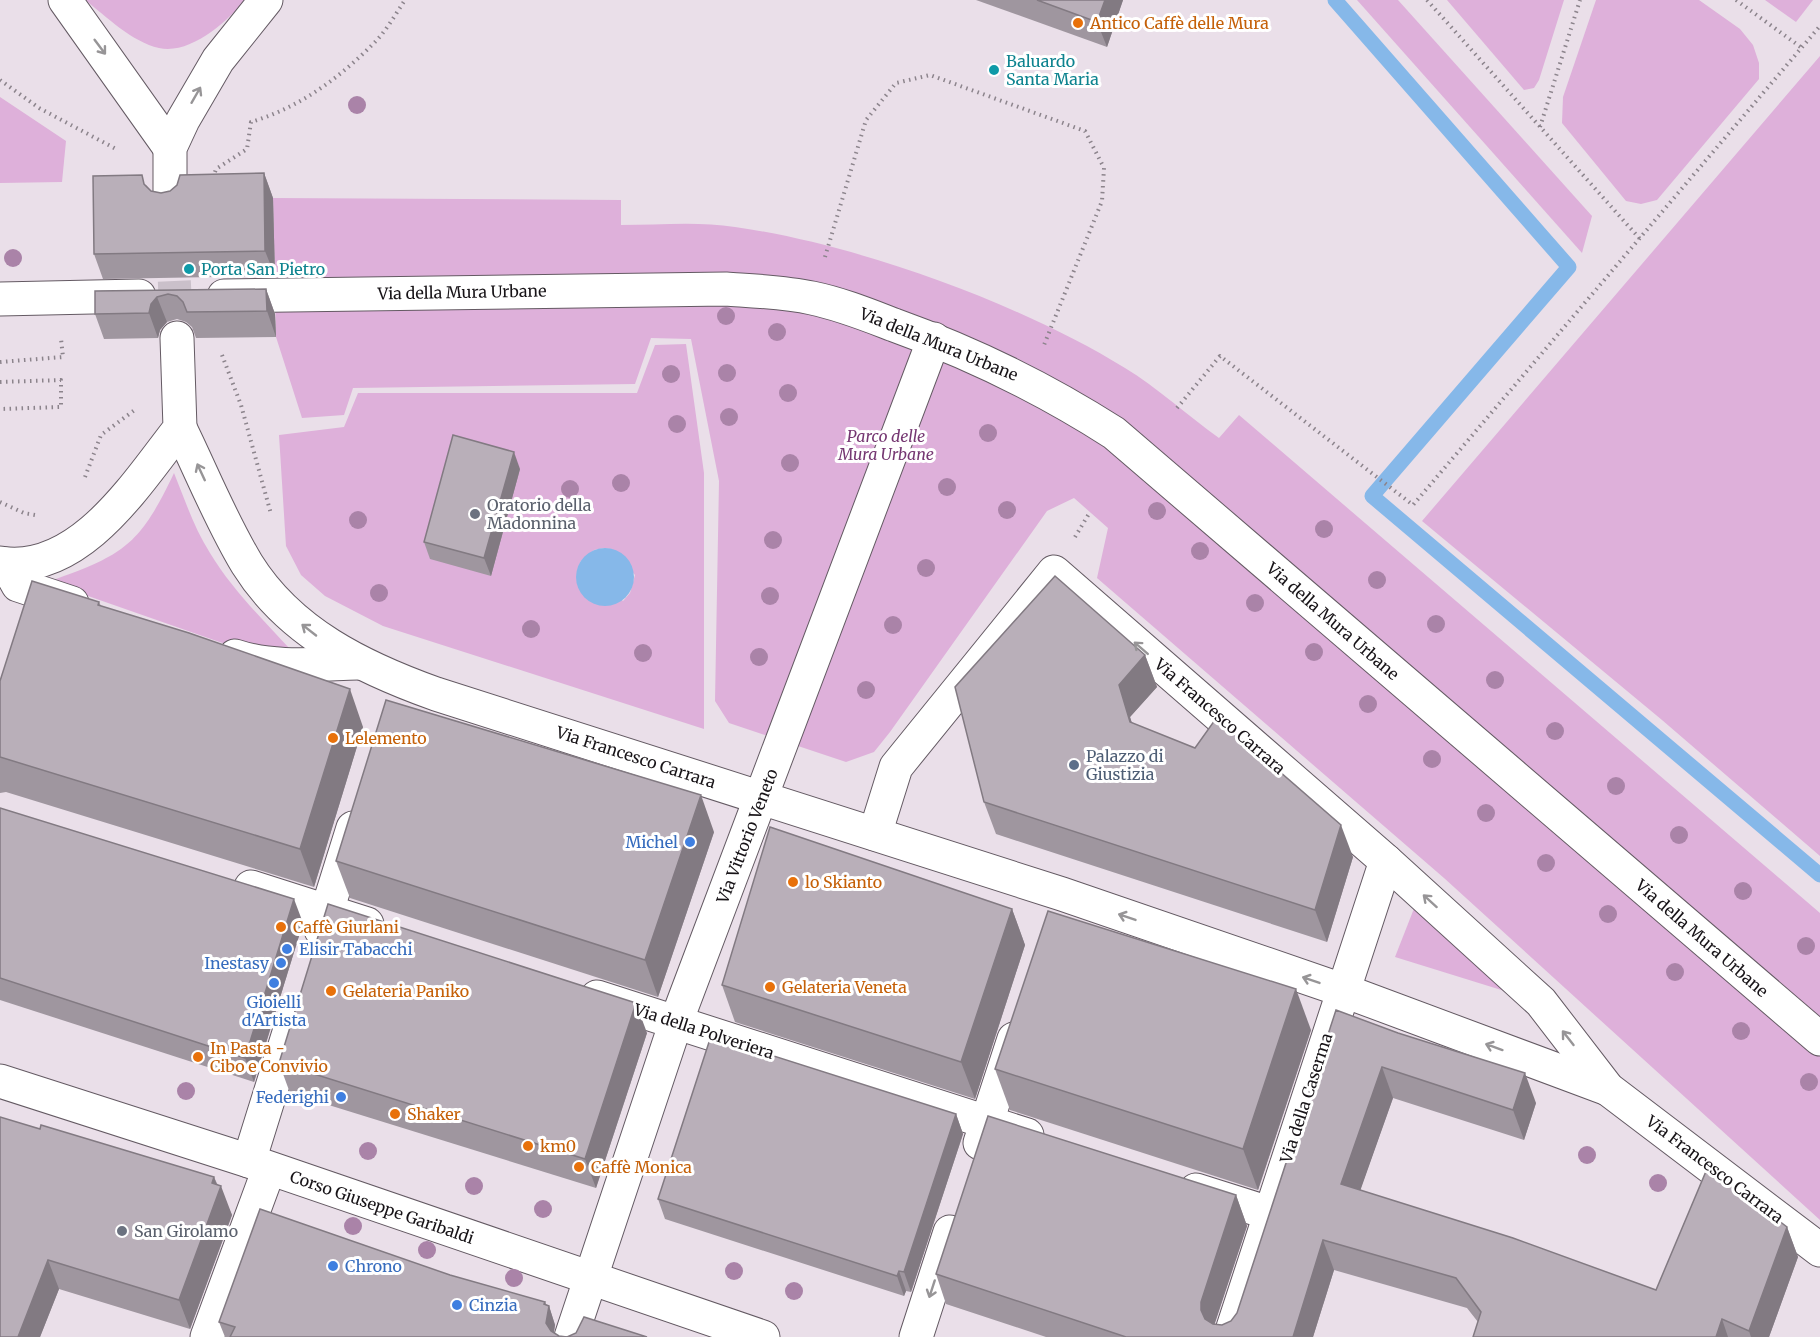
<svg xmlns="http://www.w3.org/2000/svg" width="1820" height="1337" viewBox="0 0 1820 1337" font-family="Merriweather,serif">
<rect width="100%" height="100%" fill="#eadfe9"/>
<g fill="#deb0da" fill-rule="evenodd">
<path d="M85,0H245C227,22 190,55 159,48C132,42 107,17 85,0Z"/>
<path d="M1357,0H1398L1592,216L1582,253Z"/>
<path d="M1447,0H1564L1539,80L1534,88L1524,90Z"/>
<path d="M1596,0H1699L1740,29L1753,45L1759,63V79L1657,200L1641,204L1626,201L1562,123L1563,97Z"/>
<path d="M1765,0H1813L1796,22Z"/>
<path d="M1820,56V856L1662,720L1422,521Z"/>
<path d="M0,97L66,141L62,182L0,183Z"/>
<path d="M273,198L621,200V225C658,225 698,221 735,227C856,244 1020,303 1125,368C1158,388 1188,416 1219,438L1239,415L1820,913V1220L1444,878L1097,578L1108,528L1074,498L1047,511L890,732L874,752L846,762L729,723L715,701L719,481L691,339L651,338L635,384L353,388L344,415L302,418L276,337Z"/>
<path d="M686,344L704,473V729L383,626L325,596L301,575L286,546L279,435L344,427L358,393H637L655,345ZM603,548L612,549L635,575L630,593L623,601L580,562L594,550Z"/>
<path d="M174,473C185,500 194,528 210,553C231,588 262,619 290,649L231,646L48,582C123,555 139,547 174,473Z"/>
<path d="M1415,906L1511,993L1395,957Z"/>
</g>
<circle fill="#86b8e9" cx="605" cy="577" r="29"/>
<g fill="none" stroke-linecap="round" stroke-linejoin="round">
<path stroke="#86b8e9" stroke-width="15" d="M1335,0L1569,267L1372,496L1820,875"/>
<path stroke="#cac0ca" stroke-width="33" stroke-dasharray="33 16" stroke-linecap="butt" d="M172,232L177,338"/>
<defs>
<g id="street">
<path d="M65,0L170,148"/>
<path d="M170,200V148L183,120L218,60L266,0"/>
<path d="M224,296L726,289C755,291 784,292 812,298C841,304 868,315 894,325C972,353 1044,388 1114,433L1820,1039"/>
<path d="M0,299L139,296"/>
<path d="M180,428C202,473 221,521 247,564C290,633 363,668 436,694L1062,894L1342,990L1608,1089"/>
<path d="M0,563C80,576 138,481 180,428L177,338"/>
<path d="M6,564L18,585L72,603"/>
<path d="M235,656C274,669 317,664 358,663"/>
<path d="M875,834L896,767L1054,572L1386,861L1541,1002L1608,1089L1820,1250"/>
<path d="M251,887L367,924"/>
<path d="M321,930L353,828"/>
<path d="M597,997L1027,1135"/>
<path d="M0,1081L249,1161L763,1337"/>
<path d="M980,1143L1014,1039"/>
<path d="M249,1161L292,1023"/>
<path d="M1196,1190L1269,1213"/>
<path d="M207,1337L269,1169"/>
<path d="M571,1337L676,1022L934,339"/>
<path d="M916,1337L950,1232"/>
<path d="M1230,1337L1386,861"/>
</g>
</defs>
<use href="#street" stroke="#645a63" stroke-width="35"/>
<g stroke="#8c848c" stroke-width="4" stroke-dasharray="1.5 4.5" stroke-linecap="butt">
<path d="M1427,0L1640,239"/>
<path d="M1736,0L1802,48"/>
<path d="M0,80L39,108L118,150"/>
<path d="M1540,127L1580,0"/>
<path d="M215,172L216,169L247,149L251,122C298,108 337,80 372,45C385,33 395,15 405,0"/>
<path d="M825,257L866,120L896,83L930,75L1085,131L1104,168L1102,201L1044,345"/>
<path d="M222,355L241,405L271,514"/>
<path d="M0,362L63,357L61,339"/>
<path d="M0,382L61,380V407L0,409"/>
<path d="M1177,408L1220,356L1413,505L1820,26"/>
<path d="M85,477L101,435L136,409"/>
<path d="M0,502L24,513L35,515"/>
<path d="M1075,537L1090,512"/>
</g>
<use href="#street" stroke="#fff" stroke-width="33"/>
</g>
<g fill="#aa83a8">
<circle cx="357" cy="105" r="9"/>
<circle cx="13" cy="258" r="9"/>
<circle cx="726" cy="316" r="9"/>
<circle cx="777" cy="332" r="9"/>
<circle cx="727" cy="373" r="9"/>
<circle cx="671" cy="374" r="9"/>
<circle cx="788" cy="393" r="9"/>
<circle cx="729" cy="417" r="9"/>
<circle cx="677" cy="424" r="9"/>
<circle cx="988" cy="433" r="9"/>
<circle cx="790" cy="463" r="9"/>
<circle cx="621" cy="483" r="9"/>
<circle cx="947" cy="487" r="9"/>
<circle cx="570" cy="489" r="9"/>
<circle cx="1007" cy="510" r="9"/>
<circle cx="1157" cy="511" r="9"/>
<circle cx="358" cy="520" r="9"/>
<circle cx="1324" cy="529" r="9"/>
<circle cx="773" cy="540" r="9"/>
<circle cx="1200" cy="551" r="9"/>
<circle cx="926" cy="568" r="9"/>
<circle cx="1377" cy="580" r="9"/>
<circle cx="379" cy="593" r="9"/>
<circle cx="770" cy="596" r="9"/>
<circle cx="1255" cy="603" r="9"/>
<circle cx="1436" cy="624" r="9"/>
<circle cx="893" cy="625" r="9"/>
<circle cx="531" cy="629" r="9"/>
<circle cx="1314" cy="652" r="9"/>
<circle cx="643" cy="653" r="9"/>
<circle cx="759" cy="657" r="9"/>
<circle cx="1495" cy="680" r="9"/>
<circle cx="866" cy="690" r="9"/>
<circle cx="1368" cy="704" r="9"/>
<circle cx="1555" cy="731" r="9"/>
<circle cx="1432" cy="759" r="9"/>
<circle cx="1616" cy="786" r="9"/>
<circle cx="1486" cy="813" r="9"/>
<circle cx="1679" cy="835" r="9"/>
<circle cx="1546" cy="863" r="9"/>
<circle cx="1743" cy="891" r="9"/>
<circle cx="1608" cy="914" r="9"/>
<circle cx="1806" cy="946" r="9"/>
<circle cx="1675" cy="972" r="9"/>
<circle cx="1741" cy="1031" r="9"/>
<circle cx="1809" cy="1082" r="9"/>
<circle cx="186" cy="1091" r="9"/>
<circle cx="368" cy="1151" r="9"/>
<circle cx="1587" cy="1155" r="9"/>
<circle cx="1658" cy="1183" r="9"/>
<circle cx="474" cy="1186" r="9"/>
<circle cx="543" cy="1209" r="9"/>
<circle cx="353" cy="1226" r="9"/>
<circle cx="427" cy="1250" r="9"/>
<circle cx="734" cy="1271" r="9"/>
<circle cx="514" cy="1278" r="9"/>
<circle cx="794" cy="1291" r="9"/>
</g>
<g fill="#9f969f">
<path d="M976,0H1123L1107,47Z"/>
<path d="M264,173L273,198L275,276L103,279L94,254L146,185L151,191L161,193Z"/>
<path d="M266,289L275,314L276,337L196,338L192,327L186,322L177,319L167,322L160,330L158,338L104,339L95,314V291Z"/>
<path d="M520,469L491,576L430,559L424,542Z"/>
<path d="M99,602L101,606L363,727L314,887L6,792L0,793V681Z"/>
<path d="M1145,655L1157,687L1130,717L1132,723L1353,857L1327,942L996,834L984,802Z"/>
<path d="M0,808L303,923L254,1082L0,1000Z"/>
<path d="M714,832L658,997L350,898L336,861Z"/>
<path d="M1012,909L1025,945L975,1099L735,1022L722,985Z"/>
<path d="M1336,1010L1536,1103L1524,1140L1393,1098L1360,1190L1656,1290L1787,1227L1798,1257L1769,1337H1473L1478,1322L1467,1308L1334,1270L1313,1337H1046L946,1304L936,1274L1236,1195L1247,1226L1214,1325H1222L1231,1321L1237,1313Z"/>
<path d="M1311,1030L1258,1190L1010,1110L995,1069Z"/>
<path d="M647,1033L596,1188L290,1093L279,1063Z"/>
<path d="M956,1114L963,1134L911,1292L906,1291L904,1296L665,1219L658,1199Z"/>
<path d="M40,1129L214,1177L232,1215L190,1329L59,1289L40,1337Z"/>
<path d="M545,1302L546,1305L549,1306L555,1325L554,1333L559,1336L647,1337H225L219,1322Z"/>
</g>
<g fill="#827a82">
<path d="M1105,0H1123L1107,47L1097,22Z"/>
<path d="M264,173L273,198L275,276L265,251Z"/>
<path d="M266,289L275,314L276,337L267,311Z"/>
<path d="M157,297L167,322L160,330L158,338L149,313L151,304Z"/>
<path d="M514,452L520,469L491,576L484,558Z"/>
<path d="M1145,655L1157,687L1130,717L1141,754L1130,722L1119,685Z"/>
<path d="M350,689L363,727L314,887L300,849Z"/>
<path d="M701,795L714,832L658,997L645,960Z"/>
<path d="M1341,825L1353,857L1327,942L1315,910Z"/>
<path d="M294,899L303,923L254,1082L245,1058Z"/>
<path d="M1012,909L1025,945L975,1099L961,1062Z"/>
<path d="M1296,989L1311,1030L1258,1190L1243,1149Z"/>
<path d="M636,1003L647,1033L596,1188L585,1159Z"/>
<path d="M1382,1067L1393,1098L1352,1214L1341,1184Z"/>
<path d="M1525,1073L1536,1103L1524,1140L1513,1110Z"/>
<path d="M956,1114L963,1134L911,1292L904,1272Z"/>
<path d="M214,1177L219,1191L221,1186L232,1215L190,1329L179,1300Z"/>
<path d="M1236,1195L1247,1226L1212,1332V1337L1201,1310V1302Z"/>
<path d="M1787,1227L1798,1257L1769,1337H1751L1749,1331Z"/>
<path d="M1323,1240L1334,1270L1313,1337H1293Z"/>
<path d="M48,1260L59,1289L40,1337H18Z"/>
<path d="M899,1271L906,1291L904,1296L897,1276Z"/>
<path d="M545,1302L548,1310L549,1306L555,1325L553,1337L546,1323L544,1304Z"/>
<path d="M1722,1319L1728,1337H1716Z"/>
</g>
<g fill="#b9afb9" stroke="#827a82" stroke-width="1.5">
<path d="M1037,0H1105L1097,22Z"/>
<path d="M264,173L265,251L94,254L93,176L142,175L144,184L151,191L161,193L170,191L177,185L180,175Z"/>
<path d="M266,289L267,311L187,312L183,302L177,296L168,294L157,297L151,304L149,313L95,314V291Z"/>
<path d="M453,435L514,452L484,558L424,542Z"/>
<path d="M1055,576L1145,655L1119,685L1130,722L1195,748L1217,717L1341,825L1315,910L984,802L955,687Z"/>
<path d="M32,581L99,602L98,605L189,633L350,689L300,849L0,757V681Z"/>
<path d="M386,700L701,795L645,960L336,861Z"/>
<path d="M0,808L294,899L245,1058L0,978Z"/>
<path d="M770,827L1012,909L961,1062L722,985Z"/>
<path d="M328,904L636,1003L585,1159L279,1063Z"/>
<path d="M1048,911L1296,989L1243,1149L995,1069Z"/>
<path d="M1336,1010L1398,1033L1525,1073L1513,1110L1382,1067L1341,1184L1513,1238L1656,1290L1707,1169L1744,1194L1787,1227L1749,1331L1722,1319L1716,1337H1473L1481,1312L1456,1278L1323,1240L1293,1337H1126L936,1274L988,1116L1236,1195L1201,1302V1310L1205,1319L1213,1324L1222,1325L1231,1321L1237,1313Z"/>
<path d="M711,1036L956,1114L904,1272L899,1271L897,1276L658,1199Z"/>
<path d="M0,1117L40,1129L41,1125L214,1177L212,1183L221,1186L179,1300L48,1260L18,1337H0Z"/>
<path d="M260,1209L450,1275L545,1302L544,1304L549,1306L546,1323L551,1331L559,1336L567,1337L576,1333L584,1317L647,1337H230L235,1327L219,1322Z"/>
</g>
<defs><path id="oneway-shaft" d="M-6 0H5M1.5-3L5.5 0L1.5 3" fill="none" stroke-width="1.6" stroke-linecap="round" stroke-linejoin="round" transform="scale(1.5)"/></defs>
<g stroke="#979597">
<use href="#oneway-shaft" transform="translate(100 47) rotate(53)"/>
<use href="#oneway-shaft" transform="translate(196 95) rotate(-60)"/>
<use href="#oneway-shaft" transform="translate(201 472) rotate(-115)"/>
<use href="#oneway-shaft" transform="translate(309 630) rotate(-142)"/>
<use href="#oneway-shaft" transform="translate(1141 648) rotate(-139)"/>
<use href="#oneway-shaft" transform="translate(1430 901) rotate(-138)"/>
<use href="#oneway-shaft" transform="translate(1127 917) rotate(-161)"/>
<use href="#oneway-shaft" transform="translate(1311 980) rotate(-161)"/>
<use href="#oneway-shaft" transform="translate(1568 1038) rotate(-128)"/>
<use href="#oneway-shaft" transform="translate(1494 1047) rotate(-160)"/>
<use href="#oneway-shaft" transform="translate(932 1289) rotate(108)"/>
</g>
<g fill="#e8710a" stroke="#fff" stroke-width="2">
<circle cx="1078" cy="23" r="6"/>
<circle cx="333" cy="738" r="6"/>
<circle cx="793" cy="882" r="6"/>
<circle cx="281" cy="927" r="6"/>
<circle cx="770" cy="987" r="6"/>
<circle cx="331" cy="991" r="6"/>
<circle cx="198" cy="1057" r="6"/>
<circle cx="395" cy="1114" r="6"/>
<circle cx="528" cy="1146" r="6"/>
<circle cx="579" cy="1167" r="6"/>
</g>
<g fill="#0f9aa8" stroke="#fff" stroke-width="2">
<circle cx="994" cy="70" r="6"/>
<circle cx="189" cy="269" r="6"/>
</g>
<g fill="#6b7280" stroke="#fff" stroke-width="2">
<circle cx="475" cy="514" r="6"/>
<circle cx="122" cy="1231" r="6"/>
</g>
<circle fill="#5c6f8a" stroke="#fff" stroke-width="2" cx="1074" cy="765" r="6"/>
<g fill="#3f7fe0" stroke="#fff" stroke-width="2">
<circle cx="690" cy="842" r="6"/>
<circle cx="287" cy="949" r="6"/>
<circle cx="281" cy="963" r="6"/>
<circle cx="274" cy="983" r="6"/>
<circle cx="341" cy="1097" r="6"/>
<circle cx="333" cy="1266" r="6"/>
<circle cx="457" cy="1305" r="6"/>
</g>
<g text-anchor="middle" stroke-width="6" stroke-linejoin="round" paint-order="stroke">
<g font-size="16" fill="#c56008" stroke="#fff" text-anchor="start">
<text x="1090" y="29">Antico Caffè delle Mura</text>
<text x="345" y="744">Lelemento</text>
<text x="805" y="888">lo Skianto</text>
<text x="293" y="933">Caffè Giurlani</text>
<text x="782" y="993">Gelateria Veneta</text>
<text x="343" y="997">Gelateria Paniko</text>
<text x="210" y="1054">In Pasta -<tspan x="210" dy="18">Cibo e Convivio</tspan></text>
<text x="407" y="1120">Shaker</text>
<text x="540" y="1152">km0</text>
<text x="591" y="1173">Caffè Monica</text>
</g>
<g font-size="16" fill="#0d838f" stroke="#fff" text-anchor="start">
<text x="1006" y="67">Baluardo<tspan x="1006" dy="18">Santa Maria</tspan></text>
<text x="201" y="275">Porta San Pietro</text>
</g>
<g font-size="16" fill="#171317" stroke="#fff">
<text transform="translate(462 292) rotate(-1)" y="6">Via della Mura Urbane</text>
<text transform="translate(939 344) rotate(22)" y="6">Via della Mura Urbane</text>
<text transform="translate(1333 621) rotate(41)" y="6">Via della Mura Urbane</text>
<text transform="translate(1220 716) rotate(41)" y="6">Via Francesco Carrara</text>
<text transform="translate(636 757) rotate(18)" y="6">Via Francesco Carrara</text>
<text transform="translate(747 836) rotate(-69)" y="6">Via Vittorio Veneto</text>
<text transform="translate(1702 938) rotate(41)" y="6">Via della Mura Urbane</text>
<text transform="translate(704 1031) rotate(18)" y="6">Via della Polveriera</text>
<text transform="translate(1306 1098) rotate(-72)" y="6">Via della Caserma</text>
<text transform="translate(1715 1169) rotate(37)" y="6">Via Francesco Carrara</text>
<text transform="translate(382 1207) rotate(19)" y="6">Corso Giuseppe Garibaldi</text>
</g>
<g font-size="16" font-style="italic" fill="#753772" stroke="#fff">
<text x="886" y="442">Parco delle<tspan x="886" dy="18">Mura Urbane</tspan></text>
</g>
<g font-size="16" fill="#5b616d" stroke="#fff" text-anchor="start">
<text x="487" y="511">Oratorio della<tspan x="487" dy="18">Madonnina</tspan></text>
<text x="134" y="1237">San Girolamo</text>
</g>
<g font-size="16" fill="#4e5e75" stroke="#fff" text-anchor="start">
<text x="1086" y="762">Palazzo di<tspan x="1086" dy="18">Giustizia</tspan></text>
</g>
<g font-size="16" fill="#366cbe" stroke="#fff" text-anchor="end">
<text x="678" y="848">Michel</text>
<text x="299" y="955" text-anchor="start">Elisir Tabacchi</text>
<text x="269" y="969">Inestasy</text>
<text x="274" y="1008" text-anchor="middle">Gioielli<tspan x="274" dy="18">d'Artista</tspan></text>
<text x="329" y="1103">Federighi</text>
<text x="345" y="1272" text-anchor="start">Chrono</text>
<text x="469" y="1311" text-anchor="start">Cinzia</text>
</g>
</g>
</svg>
